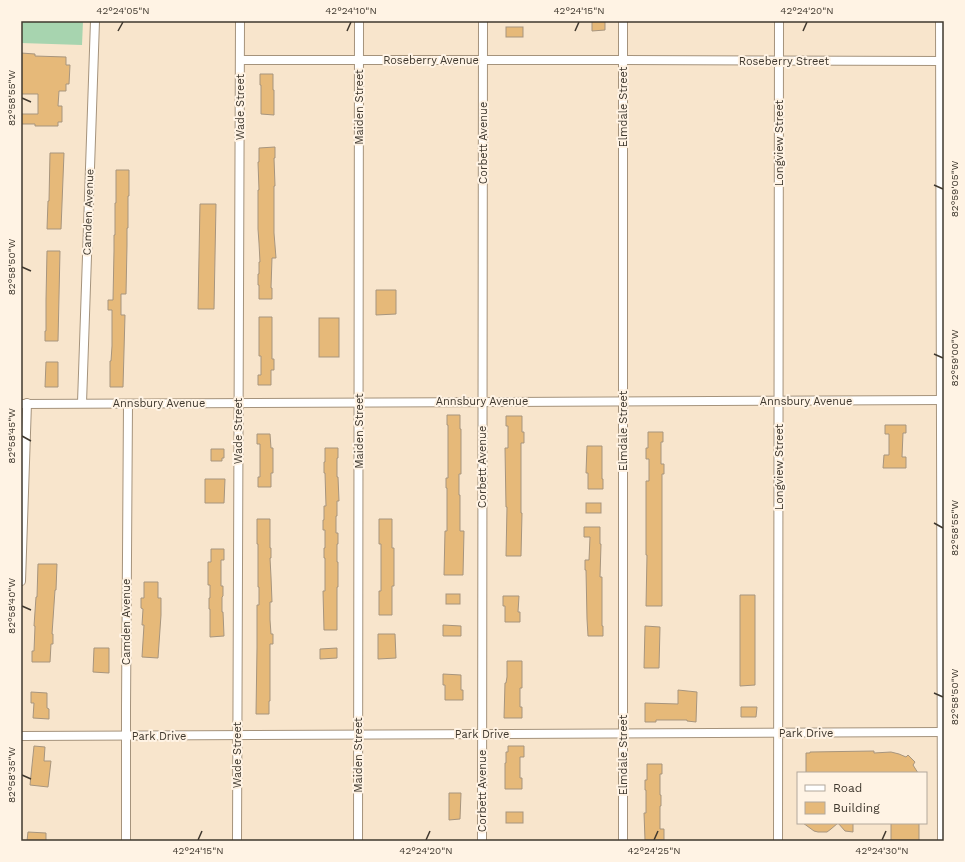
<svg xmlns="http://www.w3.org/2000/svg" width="965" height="862" viewBox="0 0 965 862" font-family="'Work Sans',sans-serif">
<rect width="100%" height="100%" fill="#f8e5cc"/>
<path fill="#a7d4af" d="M21,21H83L82,45L21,43Z"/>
<g fill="#e6b979" stroke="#a7957e">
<path d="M592,21H605V30L592,31Z"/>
<rect x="506" y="27" width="17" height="10"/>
<path d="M21,53L35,54V56L66,57V65H70L69,84H66V91H59L58,106H62V122H58V126H35V124H21V114H38V94H21Z"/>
<path d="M260,74H273V90H274V115L261,114V85H260Z"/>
<path d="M275,147V158H274L275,186H274V233L276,258H272L271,288H272V299H259V285H258V274H259V262H260L259,243L258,229V190H259L258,162H259V148Z"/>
<path d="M50,153H64L61,229H47L48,201H49Z"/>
<path d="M116,170H129V196H128V228H127V245L126,294H121V315H125L123,387H110V361H111L112,346V310H108V300H113L114,251V235H115V203H116Z"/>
<path d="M200,204H216L214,309H198Z"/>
<path d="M47,251H60L58,341H45V331H46V300Z"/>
<path d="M376,290H396V314L376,315Z"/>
<path d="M259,317H272V359H274V370H271V385H258V375H261V356H259Z"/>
<rect x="319" y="318" width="20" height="39"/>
<path d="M46,362H58V387H45Z"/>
<path d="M447,415H460V429H461V474H459V495H460V531H464L463,575H444L445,531H447V488H446V478H448V425H447Z"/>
<path d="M506,416H522V432H524V443H521V513H522L521,556H506L507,507H506L505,448H508V426H506Z"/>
<path d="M885,425H906V433H903L902,457H906V468H883L884,455H889V434H885Z"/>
<path d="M648,432H663V442H661V464H664V474H662V606H646L647,555H646V481H649V459H646V448H648Z"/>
<path d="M257,434H270L271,448H273V473H271V487H258V477H260V444H257Z"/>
<path d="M587,446H602V479H603V489H588V473H586Z"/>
<path d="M325,448H338V458H337V477H338L339,501H337V516H336V533H338V544H337V562H338V587H337V630H324L323,591H325V558H324V548H325V530H323V520H324V506H326L325,473H324V462H325Z"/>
<path d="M211,449H224V458H222V461H211Z"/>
<path d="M205,479H225L224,503H205Z"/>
<rect x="586" y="503" width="15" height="10"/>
<path d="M257,519H270V548H271V558H270L271,577L272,602H270V620L271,634H273V644H270V701H269V714H256L257,648V605H259V587H258V544H257Z"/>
<path d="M379,519H392V548H394V586H392V615H379V591H381V544H379Z"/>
<path d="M584,527H600V544H601L600,577H602V626H603V636H588L587,619L586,570H585V560H589L590,537H584Z"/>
<path d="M211,549H224V560H221V586H223V596L222,597V612H223L224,636L210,637V609H209V598H210V585H208V562H211Z"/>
<path d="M38,564H57L56,590H55L52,634H53V644H51L50,662H32V651H34L35,626H34L36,597H37Z"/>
<path d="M144,582H158V598H161V615L158,658L142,657L144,625H142L143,609L141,608V598H144Z"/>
<rect x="446" y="594" width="14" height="10"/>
<path d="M740,595H755V685L740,686Z"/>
<path d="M503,596H519L518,612H520V622H505V606H503Z"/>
<path d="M443,625L461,626V636H443Z"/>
<path d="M645,626L660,627L659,668H644Z"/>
<path d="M378,634H395L396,658L378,659Z"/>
<path d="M94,648H109V673L93,672Z"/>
<path d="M337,648V658L320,659V649Z"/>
<path d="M507,661H522V688H520V707H522V718H504L505,683H506L507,677Z"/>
<path d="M443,674L461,675V690H463V700H445V685H443Z"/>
<path d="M678,690L697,692L696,722L687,721V720H656V722H645V703L678,704Z"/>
<path d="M31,692L47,693V708L49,709V719L33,718L34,703H31Z"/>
<path d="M741,707H757L756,717H741Z"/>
<path d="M34,746L45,747L44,761H51L48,787L30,785Z"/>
<path d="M508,746H524V757H520V778H522V789H505V763H506V752H508Z"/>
<path d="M874,751V753L891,752L899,754L906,757L908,755L915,762L913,765L918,773H806V753H810V752Z"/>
<path d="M647,764H662V774H660V795H661V806H660V829H664V840H645L644,813H646V790H645V780H647Z"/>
<path d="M449,793H461L460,819L449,820Z"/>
<rect x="506" y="812" width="17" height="11"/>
<path d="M803,823H853V832L845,831L838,823L831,829L827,832H818L814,831Z"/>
<rect x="891" y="823" width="28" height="18"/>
<path d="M28,832L46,833V841H27Z"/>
</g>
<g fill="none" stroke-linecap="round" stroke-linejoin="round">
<defs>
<g id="minor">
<path d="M940,21L942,841"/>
<path d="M240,60H623L944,61"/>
<path d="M82,403L95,21"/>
<path d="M21,404L944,400"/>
<path d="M21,581L27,403"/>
<path d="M21,736L944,732"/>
<path d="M126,841V707L128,404"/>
<path d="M237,841L240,21"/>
<path d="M358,841L359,21"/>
<path d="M482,841L483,21"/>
<path d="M623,841V21"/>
<path d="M778,841L779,21"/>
</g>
</defs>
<use href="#minor" stroke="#a5937c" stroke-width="10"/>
<use href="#minor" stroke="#fff" stroke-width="8"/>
</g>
<path fill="none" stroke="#3f382e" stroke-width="1.5" d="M118,31L123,22M347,31L351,22M575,31L579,22M803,31L807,22M22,98L31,102M934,185L943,189M22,267L31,271M934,354L943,358M22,436L31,441M934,523L943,528M22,606L31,610M934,693L943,697M22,775L31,779M198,840L202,831M426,840L430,831M654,840L658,831M882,840L886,831"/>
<g text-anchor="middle" stroke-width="4" stroke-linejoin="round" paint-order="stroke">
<g font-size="11" fill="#3f382e" stroke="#fff3e4">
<text x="431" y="64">Roseberry Avenue</text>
<text x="784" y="65">Roseberry Street</text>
<text transform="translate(240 107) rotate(-90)" y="4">Wade Street</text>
<text transform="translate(359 107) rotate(-90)" y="4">Maiden Street</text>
<text transform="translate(623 107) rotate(-90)" y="4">Elmdale Street</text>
<text transform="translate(483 143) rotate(-90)" y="4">Corbett Avenue</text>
<text transform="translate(779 143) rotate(-90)" y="4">Longview Street</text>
<text transform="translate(88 212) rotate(-88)" y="4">Camden Avenue</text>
<text x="482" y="405">Annsbury Avenue</text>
<text x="806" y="405">Annsbury Avenue</text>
<text x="159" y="407">Annsbury Avenue</text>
<text transform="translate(238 431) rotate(-90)" y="4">Wade Street</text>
<text transform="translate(359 431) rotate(-90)" y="4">Maiden Street</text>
<text transform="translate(623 431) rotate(-90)" y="4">Elmdale Street</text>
<text transform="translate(482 467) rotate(-90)" y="4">Corbett Avenue</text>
<text transform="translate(779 467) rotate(-90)" y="4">Longview Street</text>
<text transform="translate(126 622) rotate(-90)" y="4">Camden Avenue</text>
<text x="806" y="737">Park Drive</text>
<text x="482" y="738">Park Drive</text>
<text x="159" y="740">Park Drive</text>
<text transform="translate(237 755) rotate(-90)" y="4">Wade Street</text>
<text transform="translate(358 755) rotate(-90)" y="4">Maiden Street</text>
<text transform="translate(623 755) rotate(-90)" y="4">Elmdale Street</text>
<text transform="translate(482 791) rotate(-90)" y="4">Corbett Avenue</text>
</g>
</g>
<rect width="965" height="862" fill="none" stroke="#fff3e4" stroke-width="44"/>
<rect x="797" y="772" width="130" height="52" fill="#fff3e4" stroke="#b2a89b"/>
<rect x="805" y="785" width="20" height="6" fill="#ffffff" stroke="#b2a89b"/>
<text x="833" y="792" font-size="12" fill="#3f382e">Road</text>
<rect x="805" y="802" width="20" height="12" fill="#e6b979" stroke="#b2a89b"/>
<text x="833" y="812" font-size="12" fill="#3f382e">Building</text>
<rect x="22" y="22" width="921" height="818" fill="none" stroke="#3f382e" stroke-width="1.5"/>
<g font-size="10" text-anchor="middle" fill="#3f382e">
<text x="123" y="14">42°24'05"N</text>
<text x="351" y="14">42°24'10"N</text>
<text x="579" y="14">42°24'15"N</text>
<text x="807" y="14">42°24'20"N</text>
<text transform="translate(11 98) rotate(-90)" y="4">82°58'55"W</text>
<text transform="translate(954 189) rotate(-90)" y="4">82°59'05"W</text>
<text transform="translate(11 267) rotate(-90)" y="4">82°58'50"W</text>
<text transform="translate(954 358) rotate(-90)" y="4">82°59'00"W</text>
<text transform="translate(11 436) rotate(-90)" y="4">82°58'45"W</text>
<text transform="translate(954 528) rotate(-90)" y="4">82°58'55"W</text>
<text transform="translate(11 606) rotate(-90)" y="4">82°58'40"W</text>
<text transform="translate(954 697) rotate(-90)" y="4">82°58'50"W</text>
<text transform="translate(11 775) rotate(-90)" y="4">82°58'35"W</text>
<text x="198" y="854">42°24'15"N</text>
<text x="426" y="854">42°24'20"N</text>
<text x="654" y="854">42°24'25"N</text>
<text x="882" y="854">42°24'30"N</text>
</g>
</svg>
